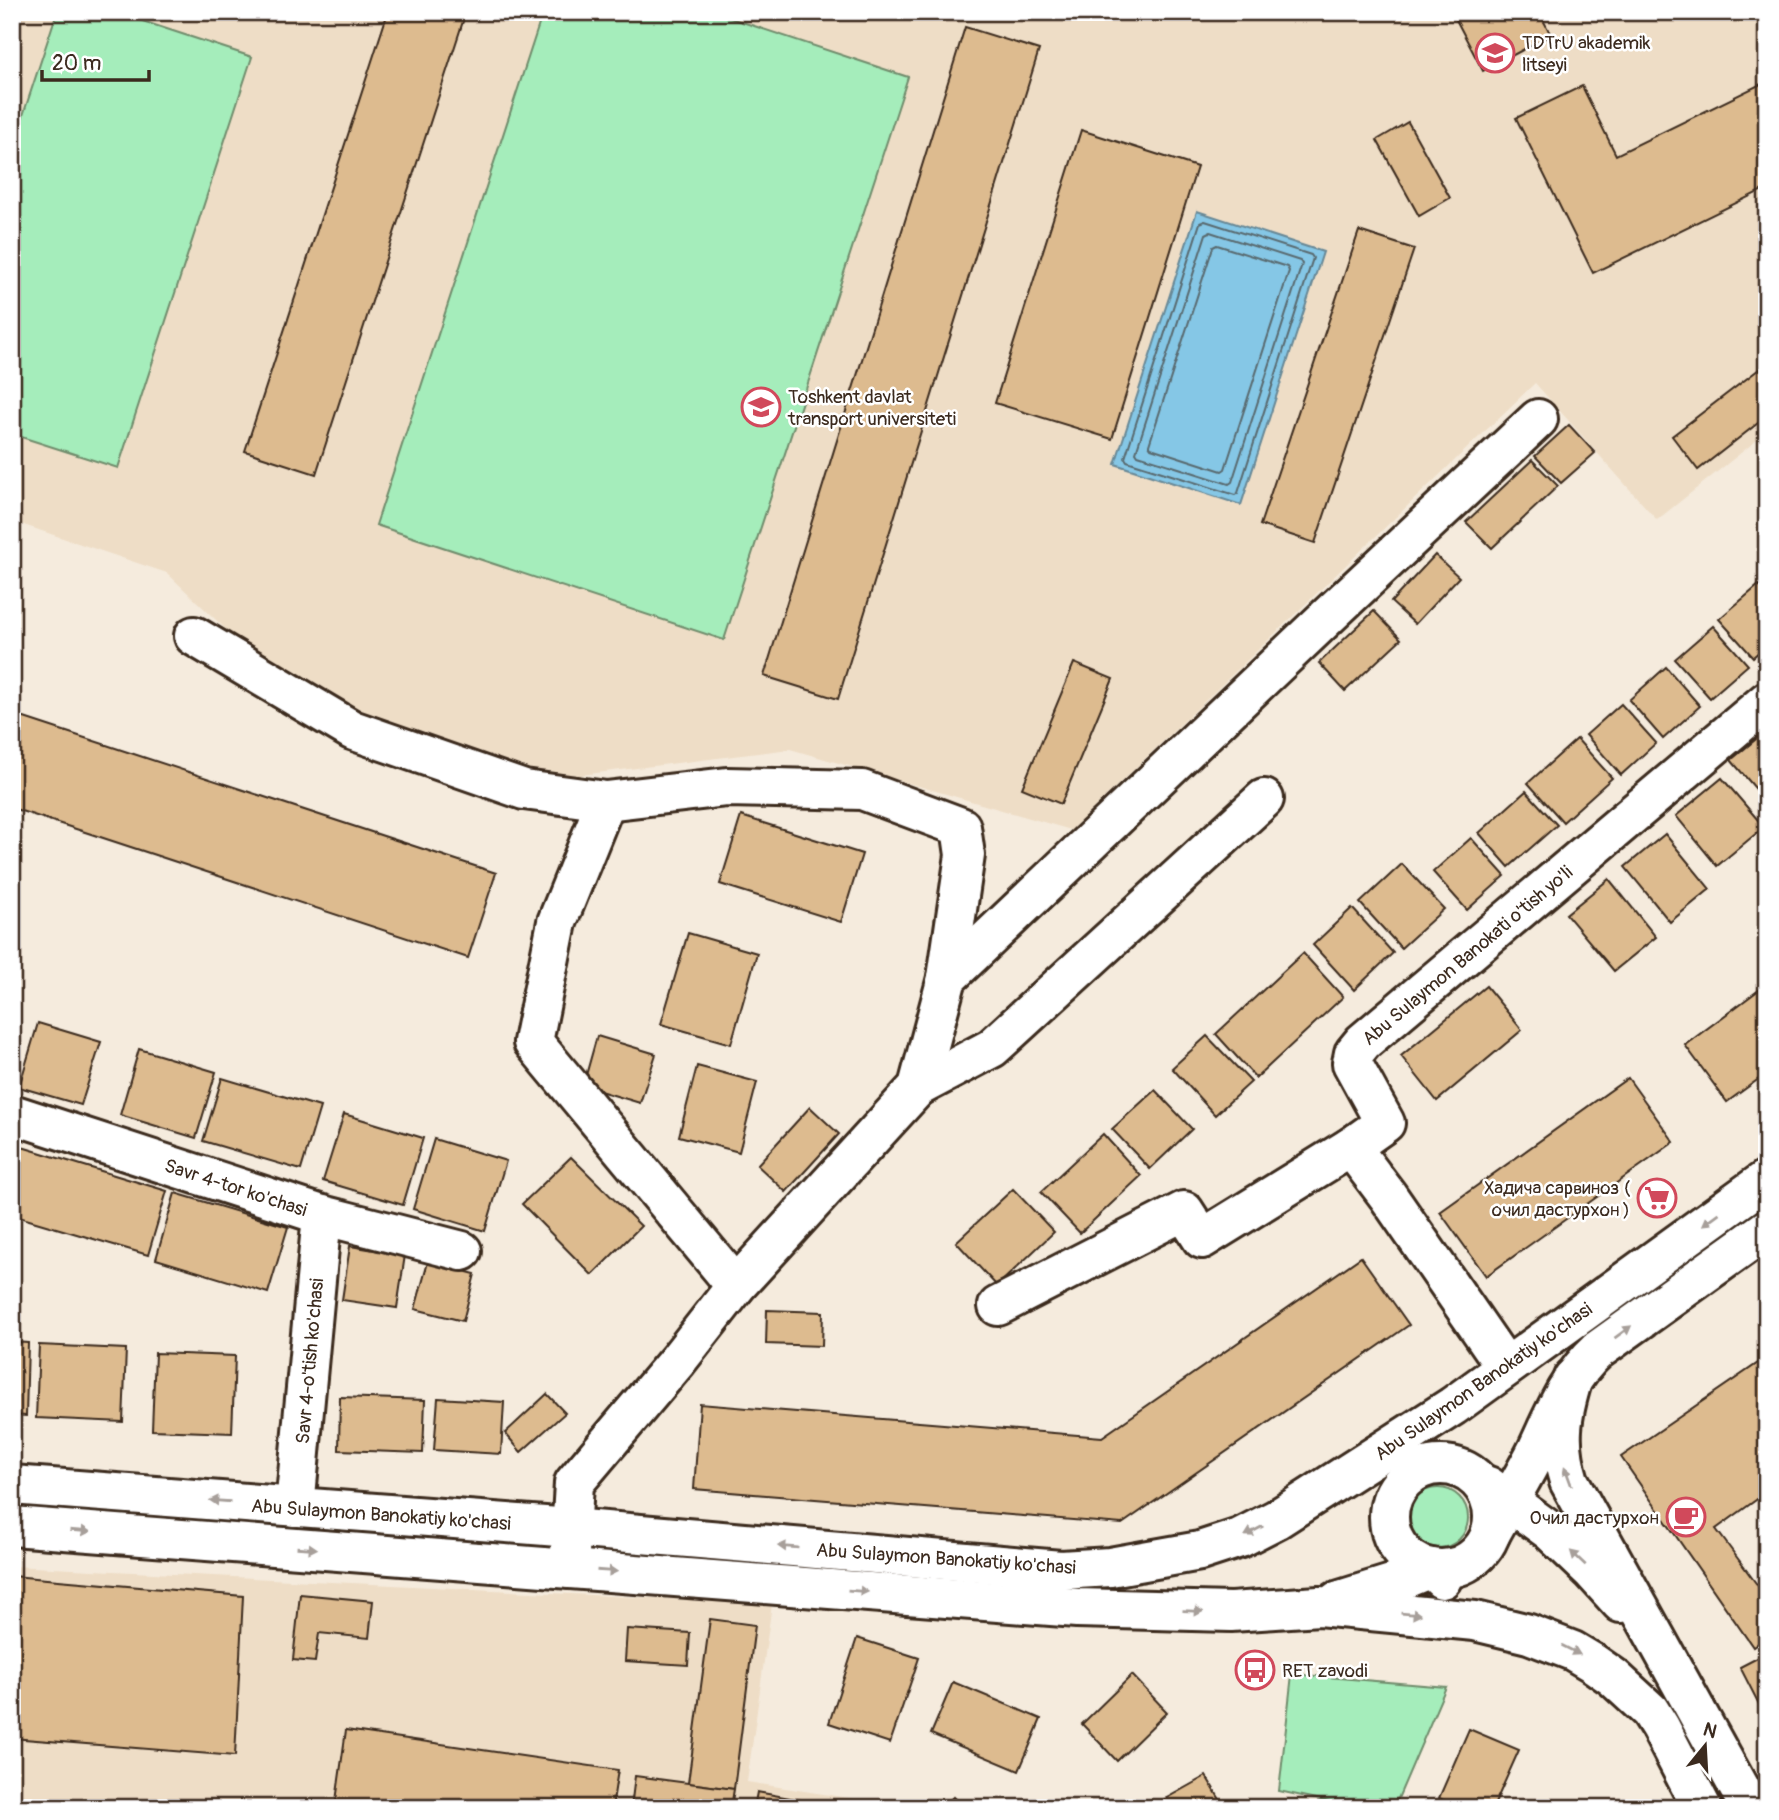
<svg xmlns="http://www.w3.org/2000/svg" width="1779" height="1820" viewBox="0 0 1779 1820" font-family="Pangolin,sans-serif">
<rect width="100%" height="100%" fill="#f5ebdd"/>
<filter id="ink" filterUnits="userSpaceOnUse"><feTurbulence type="fractalNoise" baseFrequency=".0143" numOctaves="2"/><feDisplacementMap in="SourceGraphic" scale="14" xChannelSelector="R" yChannelSelector="G"/><feConvolveMatrix kernelMatrix="1 2 1 2 8 2 1 2 1" color-interpolation-filters="sRGB"/></filter>
<g filter="url(#ink)">
<g fill="#eeddc6">
<path d="M12,12H1767V432L1657,520L1535,383L1071,830L790,749L532,781L278,679L167,573L12,521Z"/>
<path d="M12,1566L772,1604L747,1782L873,1802L870,1808H12Z"/>
</g>
<g fill="#a5edbb" stroke="#708c6c" stroke-width="2">
<path d="M57,12H115L252,57L118,468L12,434V149Z"/>
<path d="M543,12H712L908,77L724,640L376,525Z"/>
<circle cx="1438" cy="1518" r="30"/>
<path d="M1292,1674L1446,1687L1394,1808H1357L1279,1791Z"/>
</g>
<path fill="#85c7e6" stroke="#678896" stroke-width="2" d="M1197,211L1323,252L1241,505L1115,464Z"/>
<g fill="none" stroke-linecap="round" stroke-linejoin="round">
<g stroke="#59696e" stroke-width="2">
<path d="M1205,221L1311,255L1313,258L1238,493L1235,495L1127,461L1125,458L1200,223Z"/>
<path d="M1210,232L1300,261L1302,264L1232,482L1229,484L1138,455L1136,452L1206,234Z"/>
<path d="M1217,245L1287,267L1289,271L1225,469L1222,471L1151,448L1149,445L1213,247Z"/>
</g>
</g>
<g fill="#ddbb8f" stroke="#3b2a1e" stroke-width="2">
<path d="M388,12H466L316,474L245,451Z"/>
<path d="M1452,12H1539L1551,35L1483,71Z"/>
<path d="M965,27L1039,50L838,699L764,676Z"/>
<path d="M1767,81V188L1593,273L1516,118L1582,86L1616,155Z"/>
<path d="M1408,122L1450,198L1419,216L1377,140Z"/>
<path d="M1081,130L1197,167L1112,439L995,403Z"/>
<path d="M1359,231L1414,249L1315,543L1260,525Z"/>
<path d="M1767,363V416L1698,470L1672,436Z"/>
<path d="M1569,425L1595,453L1561,483L1535,456Z"/>
<path d="M1532,460L1558,486L1492,548L1466,522Z"/>
<path d="M1435,555L1459,577L1415,624L1391,602Z"/>
<path d="M1759,585L1767,594V645L1753,657L1719,619Z"/>
<path d="M1374,611L1401,639L1345,691L1319,663Z"/>
<path d="M1713,626L1748,665L1710,698L1675,659Z"/>
<path d="M1074,663L1113,679L1061,804L1022,788Z"/>
<path d="M1666,667L1700,706L1663,739L1629,700Z"/>
<path d="M1621,704L1656,743L1621,775L1586,735Z"/>
<path d="M12,714L496,873L468,958L12,808Z"/>
<path d="M1767,730V802L1731,760Z"/>
<path d="M1577,739L1612,778L1563,822L1528,783Z"/>
<path d="M1722,778L1764,827L1717,866L1676,816Z"/>
<path d="M1526,791L1557,825L1509,867L1479,833Z"/>
<path d="M741,816L862,854L841,922L720,884Z"/>
<path d="M1665,834L1710,889L1670,922L1625,867Z"/>
<path d="M1471,838L1505,876L1467,910L1433,872Z"/>
<path d="M1402,864L1444,909L1401,948L1360,903Z"/>
<path d="M1609,879L1656,937L1614,971L1566,914Z"/>
<path d="M1352,908L1393,953L1354,990L1313,945Z"/>
<path d="M688,933L757,953L731,1044L661,1024Z"/>
<path d="M1303,953L1343,997L1256,1078L1216,1034Z"/>
<path d="M1767,984V1073L1727,1102L1685,1045Z"/>
<path d="M1486,986L1522,1030L1437,1101L1401,1056Z"/>
<path d="M38,1023L101,1042L81,1105L19,1087Z"/>
<path d="M597,1036L656,1054L640,1103L583,1086Z"/>
<path d="M1207,1036L1251,1082L1215,1115L1172,1068Z"/>
<path d="M139,1049L216,1072L196,1138L120,1115Z"/>
<path d="M697,1066L757,1082L739,1152L679,1136Z"/>
<path d="M222,1078L320,1107L301,1170L203,1141Z"/>
<path d="M1628,1078L1674,1142L1486,1276L1440,1212Z"/>
<path d="M1155,1090L1192,1129L1150,1169L1112,1129Z"/>
<path d="M810,1107L839,1134L786,1192L757,1165Z"/>
<path d="M344,1114L423,1138L403,1205L323,1181Z"/>
<path d="M1103,1134L1141,1176L1080,1233L1041,1192Z"/>
<path d="M434,1139L506,1161L485,1231L413,1209Z"/>
<path d="M12,1144L167,1191L148,1255L12,1215Z"/>
<path d="M571,1157L641,1226L592,1275L522,1204Z"/>
<path d="M1013,1189L1054,1232L997,1286L956,1242Z"/>
<path d="M175,1193L288,1227L268,1293L156,1259Z"/>
<path d="M350,1246L405,1255L397,1308L342,1300Z"/>
<path d="M1361,1257L1409,1325L1122,1524L694,1489L700,1404L1102,1437Z"/>
<path d="M428,1262L475,1274L463,1321L415,1309Z"/>
<path d="M767,1310L823,1312L822,1346L766,1344Z"/>
<path d="M12,1342L28,1343L26,1416L12,1415Z"/>
<path d="M39,1345L126,1349L123,1422L36,1418Z"/>
<path d="M155,1353L235,1356L232,1433L152,1430Z"/>
<path d="M1767,1357V1492L1716,1529L1761,1590L1767,1586V1637L1753,1647L1621,1457Z"/>
<path d="M547,1394L565,1413L521,1452L505,1433Z"/>
<path d="M340,1397L425,1400L423,1453L339,1450Z"/>
<path d="M438,1398L504,1402L501,1454L434,1450Z"/>
<path d="M12,1576L243,1596L235,1756L12,1738Z"/>
<path d="M300,1594L373,1601L369,1638L319,1633L315,1662L293,1660Z"/>
<path d="M710,1619L755,1625L734,1789L688,1783Z"/>
<path d="M627,1629L690,1633L688,1665L625,1661Z"/>
<path d="M857,1638L919,1658L890,1743L829,1723Z"/>
<path d="M1767,1653V1713L1764,1714L1740,1667Z"/>
<path d="M1132,1675L1167,1712L1117,1761L1082,1724Z"/>
<path d="M953,1682L1041,1719L1019,1771L931,1734Z"/>
<path d="M1469,1729L1519,1750L1493,1808H1460L1439,1798Z"/>
<path d="M346,1730L618,1770L612,1808H335Z"/>
<path d="M635,1776L734,1789L731,1808H631Z"/>
<path d="M1206,1776L1225,1808H1149Z"/>
<path d="M757,1792L829,1805V1808H754Z"/>
<path d="M953,1797L964,1808H942Z"/>
</g>
<g fill="none" stroke-linecap="round" stroke-linejoin="round">
<defs>
<g id="street">
<path d="M194,636L352,730L524,790L606,801L727,787L862,790L961,827L965,855L947,978"/>
<path d="M606,801L557,922L533,1042L736,1286"/>
<path d="M918,1087L992,1048L1264,799"/>
<path d="M12,1114L322,1215L462,1251"/>
<path d="M1351,1147L1388,1196L1506,1367"/>
<path d="M998,1306L1184,1211L1202,1239L1351,1147L1385,1123L1352,1063L1354,1053L1363,1042L1767,701"/>
<path d="M295,1507L322,1215"/>
<path d="M569,1569L574,1483L678,1360L736,1286L918,1087L947,978L1327,617L1538,419"/>
</g>
<g id="secondary">
<path d="M1573,1378C1561,1417 1557,1442 1569,1481L1750,1808"/>
<circle cx="1441" cy="1517" r="52"/>
<path d="M12,1485L571,1528L1061,1570L1110,1567L1200,1551L1240,1538L1277,1519L1453,1406L1767,1179"/>
<path d="M1488,1486L1550,1531L1592,1571L1621,1603"/>
<path d="M12,1526L1077,1608L1231,1612L1319,1606L1475,1621L1529,1634L1573,1651L1593,1663L1613,1677L1650,1711L1660,1727L1702,1808"/>
<path d="M1491,1533C1506,1506 1522,1479 1536,1452C1553,1416 1568,1377 1598,1350L1767,1229"/>
<path d="M1337,1601L1395,1583L1431,1568L1442,1579"/>
</g>
</defs>
<use href="#street" stroke="#3b2a1e" stroke-width="44"/>
<use href="#secondary" stroke="#3b2a1e" stroke-width="44"/>
<use href="#street" stroke="#fff" stroke-width="38"/>
<use href="#secondary" stroke="#fff" stroke-width="38"/>
</g>
<defs><path id="oneway-solid" d="M-6-.8H1V-3.2L6.5 0L1 3.2V.8H-6Z" transform="scale(1.75)"/></defs>
<g fill="#a79f9a">
<use href="#oneway-solid" transform="translate(1711 1219) rotate(144)"/>
<use href="#oneway-solid" transform="translate(1623 1332) rotate(-36)"/>
<use href="#oneway-solid" transform="translate(1568 1476) rotate(-110)"/>
<use href="#oneway-solid" transform="translate(220 1501) rotate(-176)"/>
<use href="#oneway-solid" transform="translate(80 1531) rotate(4)"/>
<use href="#oneway-solid" transform="translate(1254 1531) rotate(152)"/>
<use href="#oneway-solid" transform="translate(788 1547) rotate(-175)"/>
<use href="#oneway-solid" transform="translate(307 1548) rotate(4)"/>
<use href="#oneway-solid" transform="translate(1578 1558) rotate(-137)"/>
<use href="#oneway-solid" transform="translate(607 1571) rotate(4)"/>
<use href="#oneway-solid" transform="translate(858 1591) rotate(5)"/>
<use href="#oneway-solid" transform="translate(1193 1611) rotate(2)"/>
<use href="#oneway-solid" transform="translate(1411 1614) rotate(5)"/>
<use href="#oneway-solid" transform="translate(1571 1650) rotate(27)"/>
</g>
</g>
<defs>
<symbol id="university-ring" viewBox="-11 -11 22 22"><circle r="9.5" fill="#fff" stroke="#d1495b" stroke-width="1.5"/><path d="M0-5L7-2L0 1L-7-2ZM-4 1L0 2.5L4 1V4Q0 6-4 4Z" fill="#d1495b"/></symbol>
<symbol id="supermarket-ring" viewBox="-11 -11 22 22"><circle r="9.5" fill="#fff" stroke="#d1495b" stroke-width="1.5"/><path d="M-6-5.5h2.5l.6 2H6L4.5 2H-2.5L-4.4-4H-6ZM-1.5 3.2a1.3 1.3 0 1 0 .1 0ZM3 3.2a1.3 1.3 0 1 0 .1 0Z" fill="#d1495b"/></symbol>
<symbol id="cafe-ring" viewBox="-11 -11 22 22"><circle r="9.5" fill="#fff" stroke="#d1495b" stroke-width="1.5"/><path d="M-5.5-4.5H6V0H3Q3 3.5 0 3.5H-2.5Q-5.5 3.5-5.5 0ZM3-3.2v2h1.7v-2ZM-6 4.5H4V6H-6Z" fill="#d1495b"/></symbol>
<symbol id="bus-ring" viewBox="-11 -11 22 22"><circle r="9.5" fill="#fff" stroke="#d1495b" stroke-width="1.5"/><path d="M-5-6H5V4H4V6H2V4H-2V6H-4V4H-5ZM-3.5-4V0h7V-4ZM-3.5 1.2v1.5H-2V1.2ZM2 1.2v1.5H3.5V1.2Z" fill="#d1495b"/></symbol>
</defs>
<g fill-rule="evenodd">
<use href="#university-ring" x="1473" y="31" width="44" height="44"/>
<use href="#university-ring" x="739" y="385" width="44" height="44"/>
<use href="#supermarket-ring" x="1635" y="1176" width="44" height="44"/>
<use href="#cafe-ring" x="1664" y="1495" width="44" height="44"/>
<use href="#bus-ring" x="1233" y="1648" width="44" height="44"/>
</g>
<g text-anchor="middle" stroke-width="5" stroke-linejoin="round" paint-order="stroke">
<g font-size="19" fill="#3b2a1e" stroke="#fff" text-anchor="start">
<text x="1522" y="49">TDTrU akademik<tspan x="1522" dy="22">litseyi</tspan></text>
<text x="788" y="403">Toshkent davlat<tspan x="788" dy="22">transport universiteti</tspan></text>
<text x="1630" y="1194" text-anchor="end">Хадича сарвиноз (<tspan x="1630" dy="22">очил дастурхон )</tspan></text>
<text x="1659" y="1524" text-anchor="end">Очил дастурхон</text>
<text x="1282" y="1677">RET zavodi</text>
</g>
<g font-size="19" fill="#3b2a1e" stroke="#fff">
<text transform="translate(1467 955) rotate(-40)" y="7">Abu Sulaymon Banokati o'tish yo'li</text>
<text transform="translate(236 1187) rotate(18)" y="7">Savr 4-tor ko'chasi</text>
<text transform="translate(309 1361) rotate(-85)" y="7">Savr 4-o'tish ko'chasi</text>
<text transform="translate(1483 1381) rotate(-35)" y="7">Abu Sulaymon Banokatiy ko'chasi</text>
<text transform="translate(381 1514) rotate(4)" y="7">Abu Sulaymon Banokatiy ko'chasi</text>
<text transform="translate(946 1558) rotate(4)" y="7">Abu Sulaymon Banokatiy ko'chasi</text>
</g>
</g>
<rect width="1779" height="1820" fill="none" stroke="#fff" stroke-width="42"/>
<rect x="21" y="21" width="1737" height="1778" fill="none" stroke="#3b2a1e" stroke-width="2.5" filter="url(#ink)"/>
<g transform="translate(1705 1746) rotate(18)" stroke="#ffffff" stroke-width="5" paint-order="stroke">
<path d="M0-5L12 26L0 18L-12 26Z" fill="#3b2a1e"/>
<text y="-10" font-size="19" font-weight="bold" text-anchor="middle" fill="#3b2a1e">N</text>
</g>
<path d="M42 70v10h107v-10" fill="none" stroke="#3b2a1e" stroke-width="3.5"/>
<text x="52" y="70" font-size="21" fill="#3b2a1e" stroke="#ffffff" stroke-width="5" paint-order="stroke">20 m</text>
</svg>
